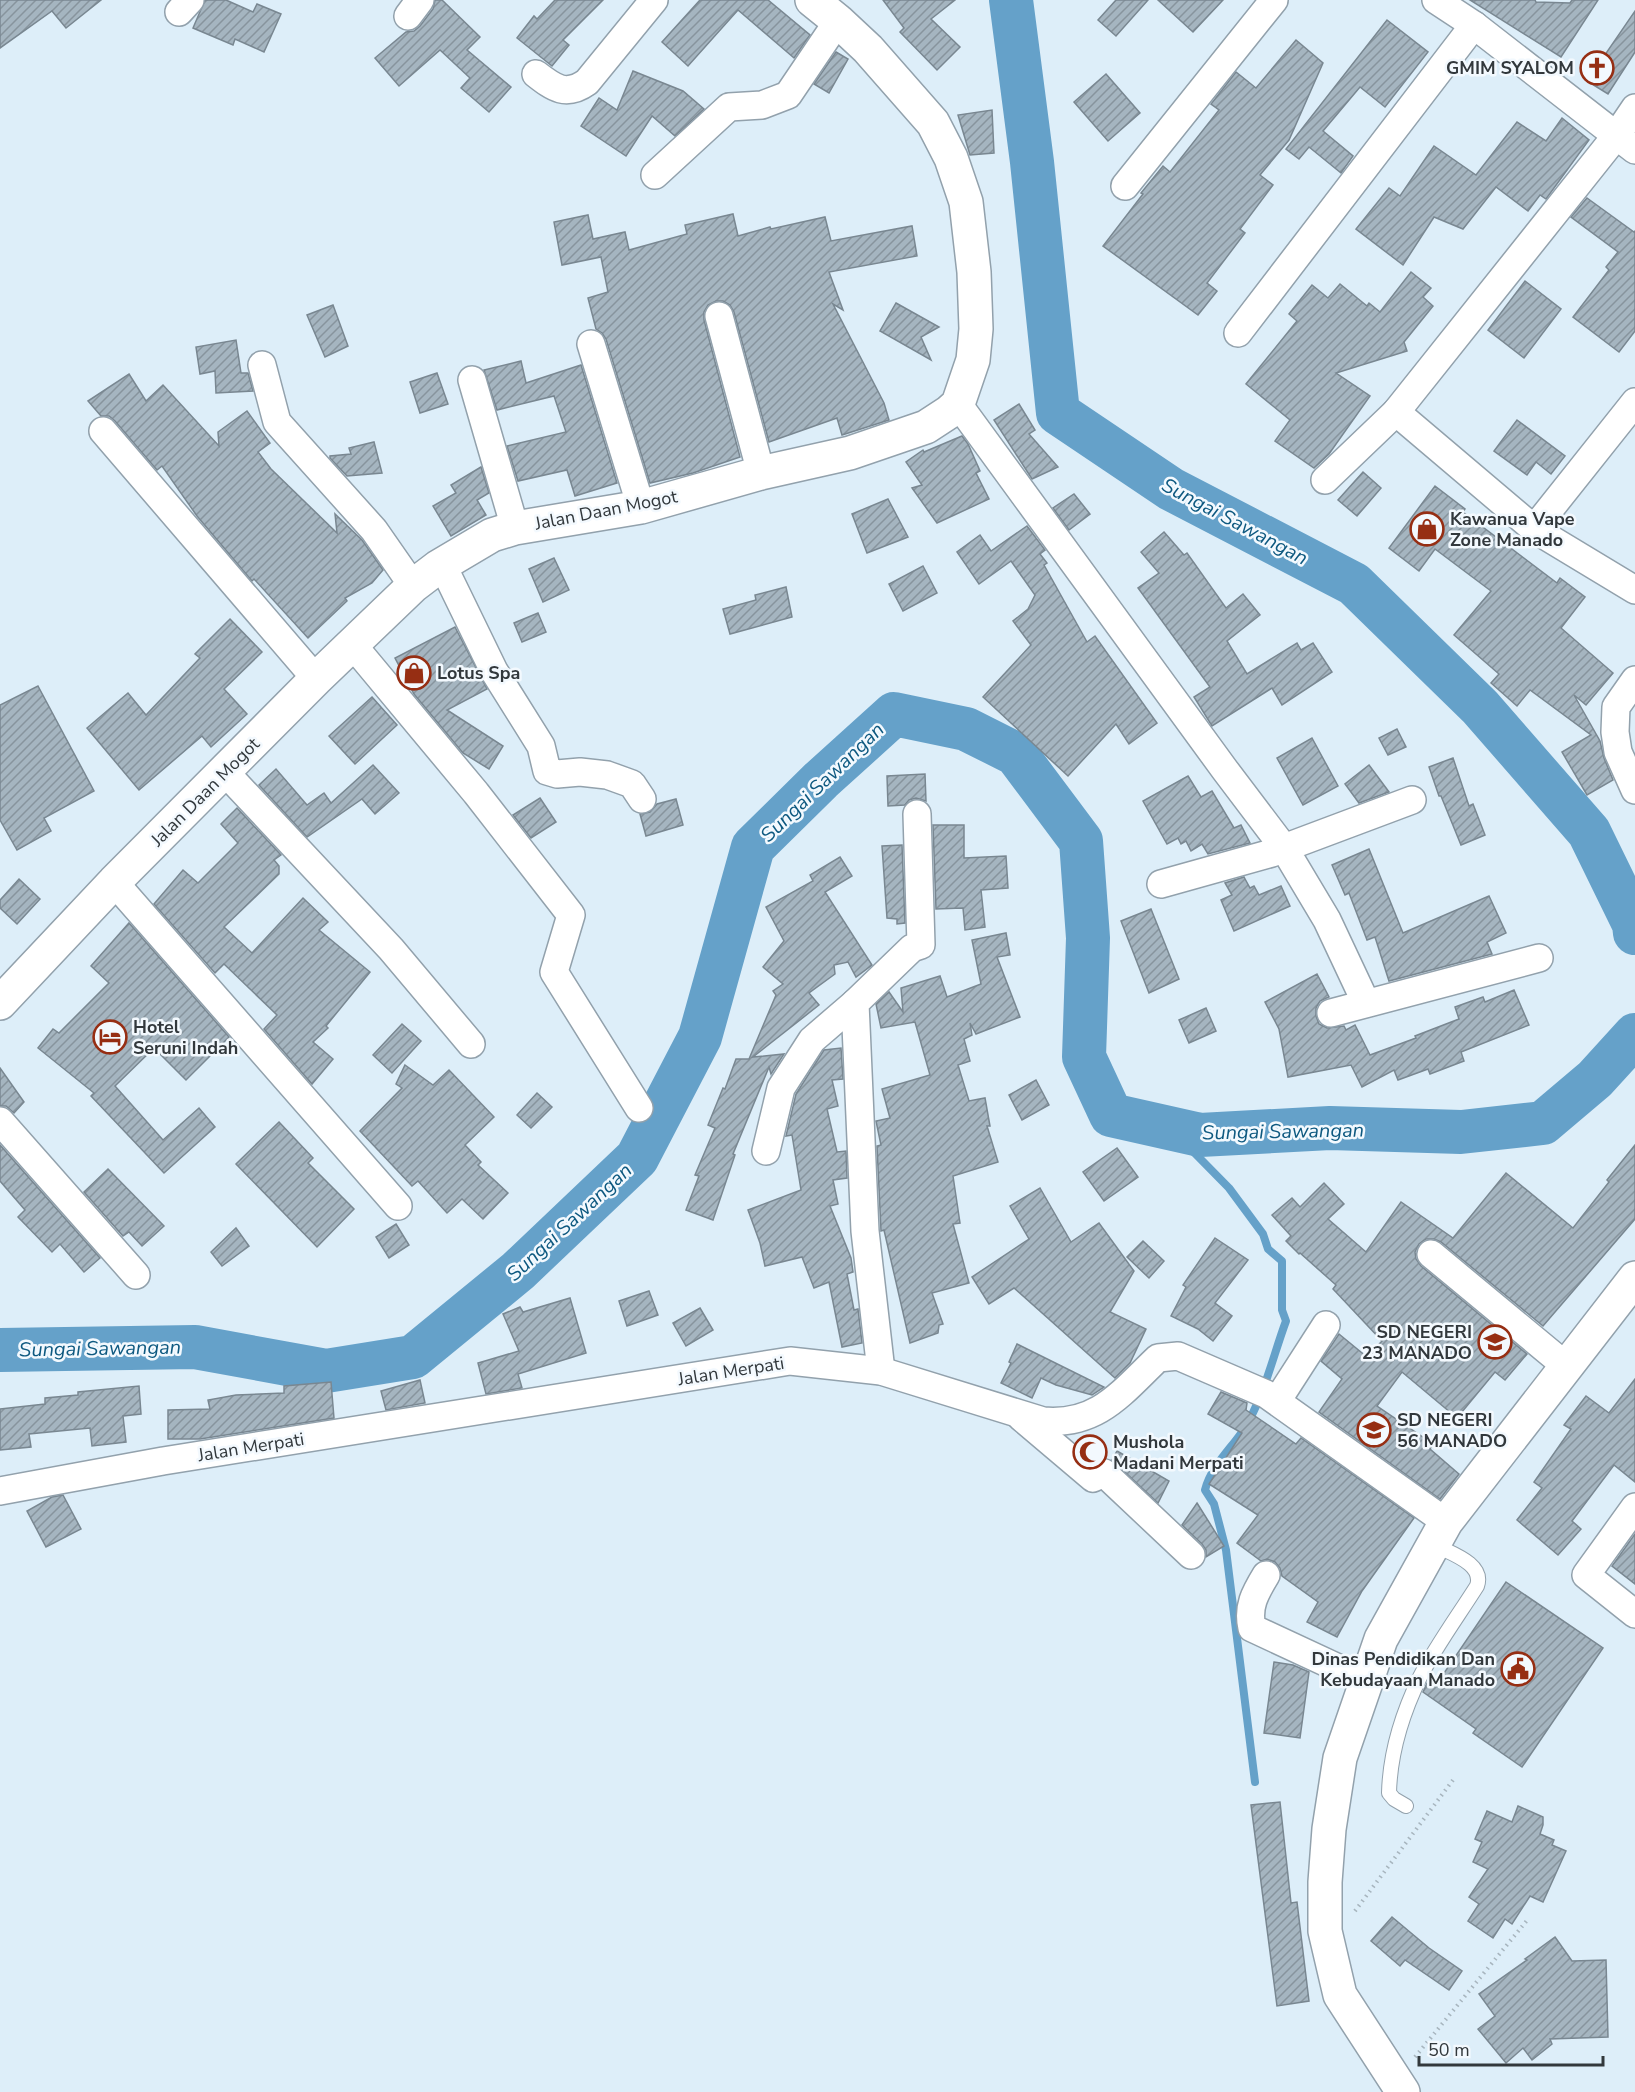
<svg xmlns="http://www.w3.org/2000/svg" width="1635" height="2092" viewBox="0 0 1635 2092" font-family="'Nunito Sans',sans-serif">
<defs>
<pattern id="building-hatch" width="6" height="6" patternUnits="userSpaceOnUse" patternTransform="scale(1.5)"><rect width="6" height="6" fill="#a5b5c0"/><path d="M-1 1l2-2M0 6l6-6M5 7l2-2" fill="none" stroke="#87949d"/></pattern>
</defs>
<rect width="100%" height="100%" fill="#ddeef9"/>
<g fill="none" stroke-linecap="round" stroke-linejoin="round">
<path stroke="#65a1c9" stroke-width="8" d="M1170,1128L1229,1188L1263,1234L1268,1249L1282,1261V1310L1286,1321C1273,1356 1264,1397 1244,1429C1231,1449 1211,1466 1205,1490L1214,1504L1226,1550L1255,1782"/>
<g stroke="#65a1c9" stroke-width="44">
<path d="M1011,0L1032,162L1058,413L1171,489L1354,584L1480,707L1589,832L1634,924L1635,933"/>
<path d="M0,1350L195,1347L326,1371L413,1357L518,1271L637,1158L700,1037L753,847L821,780L894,714L966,729L1016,754L1081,841L1088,938L1084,1057L1111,1115L1200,1135L1330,1128L1461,1132L1543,1123L1595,1079L1635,1035"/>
</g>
</g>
<g fill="url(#building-hatch)" stroke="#798791" stroke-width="1.5">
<path d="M0,0H101L66,28L52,11L0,48Z"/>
<path d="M205,0H226L253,12L257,4L281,14L264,52L235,39L233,45L193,28Z"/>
<path d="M435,0H442L480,37L467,50L511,87L489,112L461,88L470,78L440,50L399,86L375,58L406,32L414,31L420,26L433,9Z"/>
<path d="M555,0H603L563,40L569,45L552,66L517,38L534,16L537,19Z"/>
<path d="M700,0H768L810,35L794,58L738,10L688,66L662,42Z"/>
<path d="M883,0H955L931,19L960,47L937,70L900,32L904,28Z"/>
<path d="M1116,0H1148L1116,36L1098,20Z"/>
<path d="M1158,0H1223L1193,32Z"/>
<path d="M1470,0H1535L1536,2L1570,3L1572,0H1598L1561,57Z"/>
<path d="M1635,11V52L1608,94L1587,81Z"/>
<path d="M1387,20L1428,52L1385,107L1360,87L1323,131L1353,156L1341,173L1309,147L1299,159L1286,149Z"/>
<path d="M1296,40L1323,63L1289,140L1260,175L1273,185L1240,229L1245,233L1207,283L1217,291L1198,315L1103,246L1143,194L1141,193L1163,166L1170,172L1219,110L1211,104L1236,72L1256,88Z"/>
<path d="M836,52L848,59L829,93L814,84Z"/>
<path d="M633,71L683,91L704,109L675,136L652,116L626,156L581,126L599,98L617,110Z"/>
<path d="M1106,74L1140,113L1108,141L1074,102Z"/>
<path d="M992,110L994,153L970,155L958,115Z"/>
<path d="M1562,118L1589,140L1546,199L1540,195L1528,211L1496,187L1463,229L1434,217L1403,265L1356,229L1389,188L1400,196L1434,146L1476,175L1517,122L1546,141Z"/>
<path d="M1587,198L1634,232L1635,231V331L1619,352L1573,317L1609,270L1606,267L1618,252L1571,217Z"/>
<path d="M733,214L738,236L770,227L771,229L825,217L831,241L912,226L917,256L829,272L843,310L833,304L884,403L889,420L842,435L837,418L769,442L734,312L730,305L723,301H716L708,305L704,312V320L740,457L693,473L650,483L606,339L602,333L596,329L588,298L608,292L601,257L562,265L554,222L588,215L593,239L625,232L629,250L687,234L685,225Z"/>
<path d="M1411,272L1431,288L1423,297L1433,306L1404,342L1407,351L1336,373L1370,396L1329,454L1314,468L1275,441L1290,420L1246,384L1297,321L1289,314L1312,285L1328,298L1340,284L1367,306L1369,303L1380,312Z"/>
<path d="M1525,281L1561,309L1524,358L1488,330Z"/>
<path d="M896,303L939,327L921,337L931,360L880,331Z"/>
<path d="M333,305L348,346L325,357L307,315Z"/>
<path d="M236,340L241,373H248L253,391L216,393L215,371L200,374L196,347Z"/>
<path d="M521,361L526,383L581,365L617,483L575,496L567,470L518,481L507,446L566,432L554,396L497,410L484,370Z"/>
<path d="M437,373L448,404L420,413L410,382Z"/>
<path d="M129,374L146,401L163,385L219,446L218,432L247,411L270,443L258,452L271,469L337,533L335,514L362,540L383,570L372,583L345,598L347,601L308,638L254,579L252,581L197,516L162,466L157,470L115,421L109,416H101L88,401Z"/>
<path d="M1019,404L1035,430L1029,434L1058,467L1032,479L994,420Z"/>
<path d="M1517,420L1565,456L1551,474L1536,462L1527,475L1494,451Z"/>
<path d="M962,436L968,444L980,471L976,473L989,499L937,523L912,488L922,485L906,462L923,450L924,452Z"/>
<path d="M374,442L382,473L347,476L330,458V456L351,454L349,448Z"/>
<path d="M481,467L489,493L477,500L486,515L451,536L433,506L456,493L451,485Z"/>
<path d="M1363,472L1381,488L1357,516L1338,500Z"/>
<path d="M1435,486L1465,509L1463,512L1557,583L1560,578L1585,597L1561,628L1613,673L1586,705L1574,695L1600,741L1604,758L1613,780L1587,795L1562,752L1591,735L1530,690L1517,706L1491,683L1499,674L1454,635L1491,591L1435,549L1419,571L1389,548Z"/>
<path d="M1074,494L1090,514L1069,530L1053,508Z"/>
<path d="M888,499L908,537L867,553L852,514Z"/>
<path d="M1027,526L1045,550L1040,554L1047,563L1044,565L1087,642L1095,636L1157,723L1129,744L1116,724L1068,776L983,697L1031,645L1013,621L1028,609L1035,595L1011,561L979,584L957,552L980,535L991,551Z"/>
<path d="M1164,532L1184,555L1187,553L1226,608L1243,594L1260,615L1227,641L1247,674L1297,643L1301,650L1313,643L1332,672L1282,705L1272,688L1212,726L1194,697L1210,687L1138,588L1159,573L1141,552Z"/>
<path d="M554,558L569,590L543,602L529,569Z"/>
<path d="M923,566L937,593L903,611L889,584Z"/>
<path d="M786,587L792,617L730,634L723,609L756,600L755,595Z"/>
<path d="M538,613L546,632L522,642L514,623Z"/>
<path d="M230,619L262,652L224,689L247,714L211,747L202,736L139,790L87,728L128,693L146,715L200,658L195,654Z"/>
<path d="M455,627L487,689L447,710L503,746L489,769L463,753L414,694L395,658Z"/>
<path d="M38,686L94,791L44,818L51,831L17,850L0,820V705Z"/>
<path d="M372,697L397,725L355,764L329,736Z"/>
<path d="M1397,729L1406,747L1388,755L1379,738Z"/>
<path d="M1312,738L1338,786L1303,805L1277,758Z"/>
<path d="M1453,758L1469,806L1473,804L1485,835L1461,845L1441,796H1439L1429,767Z"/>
<path d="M373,765L399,793L375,814L362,799L307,837L259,785L276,769L307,805L324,793L331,803Z"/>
<path d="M1369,765L1389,792L1359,803L1345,784Z"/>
<path d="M925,774L926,801L916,798L909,800L905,805L888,806L887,776Z"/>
<path d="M1188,776L1201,797L1212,791L1234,828L1241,825L1250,843L1208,854L1202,844L1191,851L1186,841L1181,844L1178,838L1167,844L1143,801Z"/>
<path d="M540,798L556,822L531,838L513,815Z"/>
<path d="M676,799L683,825L646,836L640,814L650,812L657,804Z"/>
<path d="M237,808L281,855L274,860L279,866V874L224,927L252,953L303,898L328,922L319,930L370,972L326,1026L328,1028L313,1042L333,1059L312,1084L264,1029L277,1015L224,964L215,973L154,904L183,870L198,883L238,843L221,824Z"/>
<path d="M933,825H964V858L1006,856L1008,888L981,890L985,927L965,930L963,908L936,909Z"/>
<path d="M902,845L905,923L897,924V919L887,918L882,846Z"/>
<path d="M1369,849L1403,933L1489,896L1506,933L1487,942L1492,954L1389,981L1375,937L1367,940L1349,893L1345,895L1332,865Z"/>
<path d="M840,857L852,876L825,892L872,965L856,977L848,962L834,965L835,974L809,993L819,1005L753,1057L784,1054L771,1074L769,1067L733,1154L735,1155L713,1220L686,1210L699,1176L695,1175L715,1128L708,1125L723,1088L725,1089L736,1059H749L776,995L773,991L783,984L763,967L784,941L766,907L813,881L810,875Z"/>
<path d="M1244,877L1250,888L1254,886L1259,895L1281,886L1290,906L1234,931L1221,900L1232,895L1225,883Z"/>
<path d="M19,879L40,899L17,924L0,908V900Z"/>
<path d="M1151,909L1179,979L1149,993L1121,921Z"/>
<path d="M129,923L229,1037L186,1080L154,1048L115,1086L163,1140L199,1108L215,1127L164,1173L91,1096L94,1093L38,1048L53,1029L59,1033L109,983L91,966Z"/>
<path d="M1006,933L1010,955L997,957L1020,1017L976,1034L970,1023L972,1035L964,1039L970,1061L958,1065L969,1101L985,1098L990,1126H987L998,1162L953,1176L960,1223L953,1224L969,1283L932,1293L943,1324L939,1325L938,1333L910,1343L884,1230L881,1231L877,1146L881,1145L876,1121L890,1118L882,1089L930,1075L915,1022L881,1028L876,1004L889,992L903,1012L901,988L940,976L947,997L981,984L972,940Z"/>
<path d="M1317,974L1329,997L1320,1001L1316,1008V1016L1319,1024L1327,1028L1344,1026L1346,1030L1355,1025L1370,1055L1416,1038L1415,1036L1459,1019L1455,1007L1483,997L1485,1002L1514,990L1529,1025L1461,1052L1464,1061L1430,1074L1428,1069L1398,1080L1394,1070L1362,1087L1351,1065L1288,1077L1279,1029L1265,1002Z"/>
<path d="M1206,1008L1216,1031L1189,1043L1179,1020Z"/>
<path d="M402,1024L421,1041L392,1073L373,1055Z"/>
<path d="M841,1048L843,1079L832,1080L838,1106L827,1109L837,1152L846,1151L847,1178L833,1180L838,1204L830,1206L851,1258L853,1272L847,1274L854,1310L858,1309L862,1343L842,1347L829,1282L814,1288L802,1257L765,1266L760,1243L748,1210L801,1190L792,1135L786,1136L796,1094L824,1050Z"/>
<path d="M405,1065L433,1085L449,1070L494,1117L465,1145L481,1162L478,1165L508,1193L483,1219L462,1199L447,1213L418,1181L412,1186L360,1131L402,1088L396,1084Z"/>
<path d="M0,1068L24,1102L14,1113L6,1106H0Z"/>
<path d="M1036,1080L1049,1105L1022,1120L1009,1095Z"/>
<path d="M537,1093L552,1107L531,1128L517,1115Z"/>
<path d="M279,1122L313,1158L308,1163L354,1209L317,1247L236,1164Z"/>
<path d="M0,1145L100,1258L84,1272L60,1244L52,1252L18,1217L25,1210L0,1181Z"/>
<path d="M1635,1145V1219L1543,1326L1441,1242L1434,1239H1426L1419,1244L1415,1252L1416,1259L1421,1266L1527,1354L1505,1380L1495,1372L1457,1418L1402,1372L1377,1406L1433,1444L1430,1449L1459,1474L1440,1499L1319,1412L1342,1379L1321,1361L1339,1334L1367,1357L1382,1341L1333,1289L1336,1285L1300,1253L1299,1254L1286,1241L1291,1236L1272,1215L1292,1198L1300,1207L1324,1183L1344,1204L1328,1219L1366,1252L1401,1202L1453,1238L1506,1173L1573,1228L1609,1182L1607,1180Z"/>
<path d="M1117,1148L1138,1177L1104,1201L1083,1172Z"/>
<path d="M108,1169L164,1226L142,1246L129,1232L123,1236L84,1192Z"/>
<path d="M1040,1188L1071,1242L1099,1223L1134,1271L1110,1312L1146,1329L1130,1363L1115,1378L1014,1288L989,1304L972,1277L1029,1239L1010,1206Z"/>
<path d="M396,1224L409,1245L389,1258L376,1237Z"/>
<path d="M236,1228L249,1246L222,1266L211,1252Z"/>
<path d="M1215,1238L1248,1260L1215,1303L1232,1316L1213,1341L1198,1329L1171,1316L1186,1287L1183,1285Z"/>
<path d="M1143,1241L1164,1261L1149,1278L1127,1257Z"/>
<path d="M649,1291L658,1315L627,1326L619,1301Z"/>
<path d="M570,1298L586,1353L518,1374L522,1388L486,1394L478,1363L519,1351L503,1314L520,1307L523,1312Z"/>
<path d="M700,1308L713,1330L686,1346L673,1323Z"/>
<path d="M1017,1344L1104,1387L1092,1395L1056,1385L1041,1378L1032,1398L1001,1383L1011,1363L1009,1362Z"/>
<path d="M1635,1379V1482L1614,1465L1572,1521L1581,1529L1558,1555L1517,1520L1542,1488L1534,1482L1571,1429L1564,1425L1586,1396L1609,1413Z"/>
<path d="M420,1380L425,1403L386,1410L381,1391Z"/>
<path d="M331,1382L334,1418L200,1439H168V1410L210,1409L208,1400L236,1395L284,1393V1386Z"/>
<path d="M139,1386L141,1414L123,1416L126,1442L92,1446L90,1428L29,1434L31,1447L0,1450V1409L45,1404V1398L78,1395V1392Z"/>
<path d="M1221,1392L1247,1403L1246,1410L1296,1444L1301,1438L1414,1518L1362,1591L1337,1637L1307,1622L1318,1602L1282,1576L1280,1568L1275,1562L1267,1559L1261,1561L1237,1543L1258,1515L1209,1484L1242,1433L1208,1414Z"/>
<path d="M1084,1438L1106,1449L1102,1458L1096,1460L1079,1446Z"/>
<path d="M1117,1451L1169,1481L1158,1503L1112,1460Z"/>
<path d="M63,1495L81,1529L46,1547L27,1511L52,1497Z"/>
<path d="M1197,1503L1224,1546L1206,1557V1550L1202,1544L1182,1525Z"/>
<path d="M1635,1534V1584L1612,1566Z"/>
<path d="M1506,1582L1603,1648L1522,1767L1473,1733L1476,1729L1423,1692L1427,1683L1436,1685Z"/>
<path d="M1274,1662L1293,1665L1309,1672L1300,1738L1264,1733Z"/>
<path d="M1280,1802L1291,1903L1297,1902L1309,2001L1277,2006L1251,1805Z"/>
<path d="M1518,1806L1543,1817V1825L1540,1834L1554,1840L1552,1845L1566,1851L1543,1902L1530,1896L1512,1924L1505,1919L1493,1938L1468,1921L1479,1904L1469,1897L1488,1869L1473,1862L1482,1842L1475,1839L1487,1811L1512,1822Z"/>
<path d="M1392,1917L1429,1948L1462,1971L1449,1990L1405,1960L1400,1966L1371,1941Z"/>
<path d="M1555,1937L1572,1961L1606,1960L1608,2037L1550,2039L1552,2044L1532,2060L1523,2048L1506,2063L1478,2029L1495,2016L1479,1994L1527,1960L1525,1959Z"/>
</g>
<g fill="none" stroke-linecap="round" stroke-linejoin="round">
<defs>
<path id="lane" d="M1406,1806L1394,1799L1389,1793C1390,1753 1403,1712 1420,1677C1436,1646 1458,1616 1477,1586C1485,1563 1449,1553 1433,1544"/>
<g id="street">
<path d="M1436,0L1474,25L1635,150"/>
<path d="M179,12L190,0"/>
<path d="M408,16L420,0"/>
<path d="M536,74C554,88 566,97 587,82L654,0"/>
<path d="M655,175L729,107L762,105L788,95L838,21"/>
<path d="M1125,186L1274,0"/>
<path d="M719,316L761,473"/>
<path d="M1238,333L1474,25"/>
<path d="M591,344L641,507"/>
<path d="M262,365L277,422L374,530L413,586"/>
<path d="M472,380L515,528"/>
<path d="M958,404L1225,770L1284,848L1272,853L1161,884"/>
<path d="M1396,412L1534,529L1635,590"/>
<path d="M103,431L316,679"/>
<path d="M1325,480L1396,412L1616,136L1635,108"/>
<path d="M1534,529L1635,402"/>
<path d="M442,564L494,671L541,746L547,771L557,774L580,772L607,775L632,784L642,799"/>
<path d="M352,644L476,793L571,915L554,972L639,1108"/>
<path d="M1635,680L1616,707L1615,732L1618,752L1635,790"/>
<path d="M224,771L391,949L471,1044"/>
<path d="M114,882L398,1206"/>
<path d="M1366,1003L1327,920L1284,848L1412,800"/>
<path d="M1331,1013L1539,958"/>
<path d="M0,1121L136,1275"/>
<path d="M766,1151L781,1088L812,1040L855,1003"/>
<path d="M1431,1254L1566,1366"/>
<path d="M881,1371L865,1231L855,1003L912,948L921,945L917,814"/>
<path d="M1277,1401L1326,1325"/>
<path d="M1021,1417L1093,1478L1104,1473L1191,1555"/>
<path d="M0,1491L163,1461L790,1361L881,1371L1043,1421C1098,1426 1122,1392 1158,1358L1178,1356L1266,1394L1446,1522"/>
<path d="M1635,1507L1586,1575L1635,1614"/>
<path d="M1266,1575C1255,1593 1247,1607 1252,1628L1366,1681"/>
</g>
<g id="secondary">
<path d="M0,1003L114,882L316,679L413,586L438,567L492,535L515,528L641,507L761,473L850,453L926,427L949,412L958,404L973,360L976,329L974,272L966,202L951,158L933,123L868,49L838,21L812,0"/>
<path d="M1403,2092L1340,1995L1325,1931V1882L1329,1829L1340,1758L1381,1639L1446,1522L1635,1278"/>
</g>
</defs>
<use href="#lane" stroke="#92a1ac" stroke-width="16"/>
<use href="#street" stroke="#92a1ac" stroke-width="30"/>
<use href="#secondary" stroke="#92a1ac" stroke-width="36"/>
<g stroke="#a7b5be" stroke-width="4" stroke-dasharray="1.5 4.5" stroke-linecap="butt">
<path d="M1355,1911L1453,1780"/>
<path d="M1415,2057L1529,1918"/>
</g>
<use href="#lane" stroke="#fff" stroke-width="14"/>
<use href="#street" stroke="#fff" stroke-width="27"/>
<use href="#secondary" stroke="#fff" stroke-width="33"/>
</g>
<defs>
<symbol id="church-ring" viewBox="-11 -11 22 22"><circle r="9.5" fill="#f3f9fe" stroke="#962e13" stroke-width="1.5"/><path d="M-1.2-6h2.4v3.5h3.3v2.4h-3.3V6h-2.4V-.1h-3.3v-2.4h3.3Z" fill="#962e13"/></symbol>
<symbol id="shop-ring" viewBox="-11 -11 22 22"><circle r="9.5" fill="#f3f9fe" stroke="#962e13" stroke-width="1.5"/><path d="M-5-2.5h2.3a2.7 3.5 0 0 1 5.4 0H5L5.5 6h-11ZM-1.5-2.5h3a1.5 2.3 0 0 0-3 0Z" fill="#962e13"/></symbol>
<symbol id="hotel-ring" viewBox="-11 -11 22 22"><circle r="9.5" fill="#f3f9fe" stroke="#962e13" stroke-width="1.5"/><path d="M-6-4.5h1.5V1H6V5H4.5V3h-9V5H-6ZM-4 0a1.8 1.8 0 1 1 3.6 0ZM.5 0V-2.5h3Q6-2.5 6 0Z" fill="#962e13"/></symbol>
<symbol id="school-ring" viewBox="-11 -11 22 22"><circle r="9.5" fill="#f3f9fe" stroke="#962e13" stroke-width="1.5"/><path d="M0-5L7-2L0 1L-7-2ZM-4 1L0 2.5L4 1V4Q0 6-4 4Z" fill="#962e13"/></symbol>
<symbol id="mosque-ring" viewBox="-11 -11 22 22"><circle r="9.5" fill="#f3f9fe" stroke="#962e13" stroke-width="1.5"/><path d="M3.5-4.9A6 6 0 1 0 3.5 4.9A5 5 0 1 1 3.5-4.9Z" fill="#962e13"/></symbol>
<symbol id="civic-ring" viewBox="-11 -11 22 22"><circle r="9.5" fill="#f3f9fe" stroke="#962e13" stroke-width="1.5"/><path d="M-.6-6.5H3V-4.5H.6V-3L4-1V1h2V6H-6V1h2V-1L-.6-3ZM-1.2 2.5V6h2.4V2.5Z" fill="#962e13"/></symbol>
</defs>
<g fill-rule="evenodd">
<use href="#church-ring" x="1578" y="49" width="38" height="38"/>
<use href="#shop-ring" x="1408" y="510" width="38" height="38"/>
<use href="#shop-ring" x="395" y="654" width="38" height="38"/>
<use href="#hotel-ring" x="91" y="1018" width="38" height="38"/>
<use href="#school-ring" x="1476" y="1323" width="38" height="38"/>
<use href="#school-ring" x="1355" y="1411" width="38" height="38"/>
<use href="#mosque-ring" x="1071" y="1433" width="38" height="38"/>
<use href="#civic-ring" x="1499" y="1650" width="38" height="38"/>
</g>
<g text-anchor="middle" stroke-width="5" stroke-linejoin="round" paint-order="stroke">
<g font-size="18" font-weight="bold" fill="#32383c" stroke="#f3f9fe" text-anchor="start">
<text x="1574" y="74" text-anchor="end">GMIM SYALOM</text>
<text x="1450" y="525">Kawanua Vape<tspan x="1450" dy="21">Zone Manado</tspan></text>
<text x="437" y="679">Lotus Spa</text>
<text x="133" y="1033">Hotel<tspan x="133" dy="21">Seruni Indah</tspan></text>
<text x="1472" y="1338" text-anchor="end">SD NEGERI<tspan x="1472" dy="21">23 MANADO</tspan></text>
<text x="1397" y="1426">SD NEGERI<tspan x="1397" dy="21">56 MANADO</tspan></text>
<text x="1113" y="1448">Mushola<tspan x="1113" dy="21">Madani Merpati</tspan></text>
<text x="1495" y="1665" text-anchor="end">Dinas Pendidikan Dan<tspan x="1495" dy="21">Kebudayaan Manado</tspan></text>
</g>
<g font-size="18" fill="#32383c" stroke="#f3f9fe">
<text transform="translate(606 510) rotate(-11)" y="6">Jalan Daan Mogot</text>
<text transform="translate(205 792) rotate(-45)" y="6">Jalan Daan Mogot</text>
<text transform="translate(731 1371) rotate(-9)" y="6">Jalan Merpati</text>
<text transform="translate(251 1447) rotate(-9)" y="6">Jalan Merpati</text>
</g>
<g font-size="20" font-style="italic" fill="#0e5980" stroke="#f3f9fe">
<text transform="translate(1235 521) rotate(28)" y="7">Sungai Sawangan</text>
<text transform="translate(822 782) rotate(-44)" y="7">Sungai Sawangan</text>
<text transform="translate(1283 1131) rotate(-1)" y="7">Sungai Sawangan</text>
<text transform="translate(569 1222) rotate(-43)" y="7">Sungai Sawangan</text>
<text transform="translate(100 1348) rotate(-1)" y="7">Sungai Sawangan</text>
</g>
</g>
<path d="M1419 2056v9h184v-9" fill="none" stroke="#32383c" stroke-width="3"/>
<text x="1428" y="2056" font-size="18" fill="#32383c" stroke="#f3f9fe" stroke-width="4.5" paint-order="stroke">50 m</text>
</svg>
